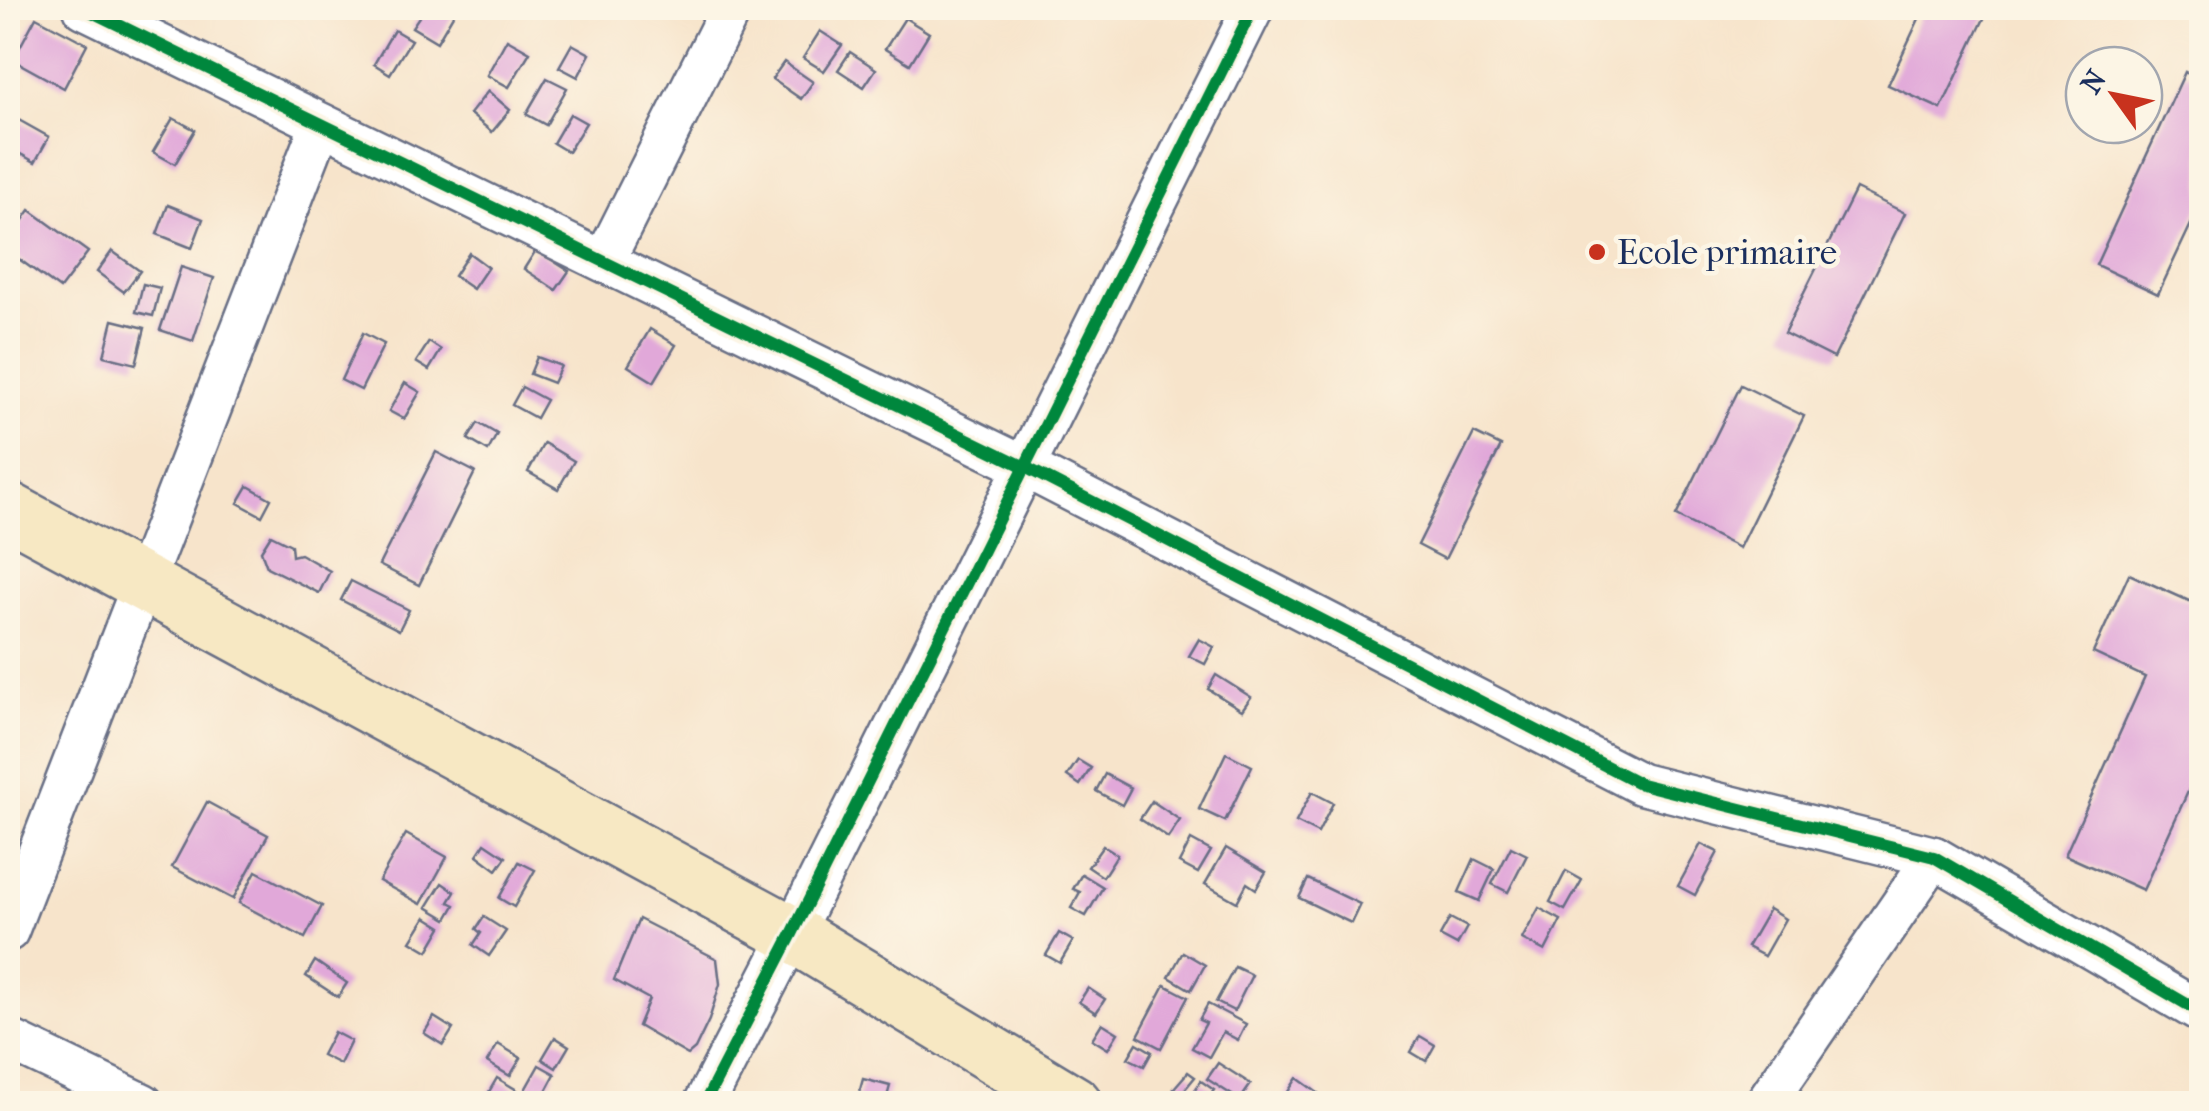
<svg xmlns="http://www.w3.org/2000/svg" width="2209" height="1111" viewBox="0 0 2209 1111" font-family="'IM FELL French Canon',serif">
<rect width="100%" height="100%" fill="#fcf5e5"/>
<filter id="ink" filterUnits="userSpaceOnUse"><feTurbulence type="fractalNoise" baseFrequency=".01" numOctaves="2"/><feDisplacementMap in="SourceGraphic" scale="20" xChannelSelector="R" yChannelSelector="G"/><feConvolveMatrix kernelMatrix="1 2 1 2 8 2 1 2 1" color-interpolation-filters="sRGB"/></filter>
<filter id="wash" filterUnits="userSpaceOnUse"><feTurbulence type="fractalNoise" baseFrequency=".0048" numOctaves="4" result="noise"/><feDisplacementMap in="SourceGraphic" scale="40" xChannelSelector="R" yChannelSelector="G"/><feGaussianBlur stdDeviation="2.25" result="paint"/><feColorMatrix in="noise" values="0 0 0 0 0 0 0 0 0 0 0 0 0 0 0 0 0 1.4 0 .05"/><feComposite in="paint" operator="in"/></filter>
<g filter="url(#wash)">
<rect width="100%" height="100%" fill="#f7e4cb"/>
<g id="blocks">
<g fill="#e1a8d9">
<path d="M425,8H457L437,42L412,27Z"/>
<path d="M1924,8H1989L1941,109L1888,85Z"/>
<path d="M36,17L87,44L64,88L13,60Z"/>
<path d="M905,18L929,33L910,64L885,49Z"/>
<path d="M394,30L411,40L390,74L374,64Z"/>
<path d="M820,31L842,45L824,71L803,58Z"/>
<path d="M507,39L530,52L509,87L487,75Z"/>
<path d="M572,44L590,54L578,77L559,67Z"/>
<path d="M850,52L876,69L864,87L838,70Z"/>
<path d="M784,62L813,82L801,99L772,79Z"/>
<path d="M2185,72L2202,80V201L2158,294L2096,265Z"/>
<path d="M547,78L567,88L546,125L526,114Z"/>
<path d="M488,91L510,110L492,132L470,114Z"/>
<path d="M8,114L49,137L35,162L8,147Z"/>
<path d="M570,114L586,123L568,152L553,143Z"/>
<path d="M173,118L195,130L175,164L153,152Z"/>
<path d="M1856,189L1905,213L1834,358L1784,333Z"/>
<path d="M168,205L203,219L192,248L157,234Z"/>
<path d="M30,210L88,252L60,289L8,251V241Z"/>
<path d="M536,250L569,271L556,290L524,269Z"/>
<path d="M112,251L140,271L124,292L97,272Z"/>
<path d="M469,253L488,267L473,289L454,276Z"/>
<path d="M181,267L214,278L193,341L160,330Z"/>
<path d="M143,284L160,288L153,316L136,312Z"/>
<path d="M113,320L145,328L136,364L104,356Z"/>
<path d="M650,329L676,345L654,382L628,366Z"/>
<path d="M363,333L384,344L361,390L341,380Z"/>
<path d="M429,342L441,350L429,370L416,362Z"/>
<path d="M537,357L561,366L553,383L530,374Z"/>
<path d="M405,383L420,392L404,419L389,411Z"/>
<path d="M1741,385L1804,416L1739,548L1676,516Z"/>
<path d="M522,387L546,400L536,418L512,405Z"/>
<path d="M478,423L497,434L488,451L468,439Z"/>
<path d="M1474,433L1501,446L1445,559L1418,545Z"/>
<path d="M544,443L574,461L558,489L528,472Z"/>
<path d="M436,452L475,472L419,585L379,565Z"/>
<path d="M248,486L271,499L262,516L238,503Z"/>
<path d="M271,535L291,545L292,556L300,554L330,571L319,593L267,567L261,551Z"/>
<path d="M2129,574L2198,605L2202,596V761L2143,890L2065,855L2145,677L2093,653Z"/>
<path d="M351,581L409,610L399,630L341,600Z"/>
<path d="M1199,639L1214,647L1205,664L1189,656Z"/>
<path d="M1216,675L1251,697L1242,710L1208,689Z"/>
<path d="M1226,753L1252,766L1225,821L1199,809Z"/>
<path d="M1078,760L1091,768L1080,785L1067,776Z"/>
<path d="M1105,774L1131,788L1122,805L1096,791Z"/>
<path d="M1312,792L1333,803L1318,833L1296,822Z"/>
<path d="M1152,801L1180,820L1168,838L1140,819Z"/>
<path d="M207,802L268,835L233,899L172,867Z"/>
<path d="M406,834L447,857L421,904L379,881Z"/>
<path d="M1191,840L1211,851L1198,873L1179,863Z"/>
<path d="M485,843L506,857L497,870L477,855Z"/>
<path d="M1701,844L1718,852L1695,895L1678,886Z"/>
<path d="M1103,846L1117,855L1103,877L1088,867Z"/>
<path d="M1511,847L1527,855L1508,892L1492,884Z"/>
<path d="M1226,848L1266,872L1256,889L1247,883L1237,902L1205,884Z"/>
<path d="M1474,859L1494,869L1479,901L1459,892Z"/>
<path d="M519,862L535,870L514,907L499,898Z"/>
<path d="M256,871L322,906L305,938L239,903Z"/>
<path d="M1566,871L1582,880L1565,910L1550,902Z"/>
<path d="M1082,874L1103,887L1086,916L1071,908L1080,892L1073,889Z"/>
<path d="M1308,879L1360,904L1351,923L1299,898Z"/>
<path d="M442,883L455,892L449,902L455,905L447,919L427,907Z"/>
<path d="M1539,908L1561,920L1545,951L1522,939Z"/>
<path d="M1769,909L1785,919L1764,956L1747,947Z"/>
<path d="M426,917L442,927L428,951L411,941Z"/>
<path d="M484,917L506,931L489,956L473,945L481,933L476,929Z"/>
<path d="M1450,918L1467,927L1457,945L1440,936Z"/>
<path d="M639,919L717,959L720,984L709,1020L695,1049L688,1055L638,1026L649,999L614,980Z"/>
<path d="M1059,933L1073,941L1060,963L1046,955Z"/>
<path d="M1183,952L1205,965L1191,990L1169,977Z"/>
<path d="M315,961L347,983L338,997L306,976Z"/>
<path d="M1235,967L1252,975L1234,1011L1216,1002Z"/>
<path d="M1165,985L1188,997L1161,1048L1138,1036Z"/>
<path d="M1088,988L1105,999L1096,1013L1079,1002Z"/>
<path d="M1208,1004L1246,1024L1238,1040L1223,1032L1209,1057L1192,1048L1206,1023L1199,1020Z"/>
<path d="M434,1017L453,1029L443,1045L424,1033Z"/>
<path d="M1102,1023L1118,1033L1108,1049L1092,1039Z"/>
<path d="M334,1032L351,1041L340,1064L322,1055Z"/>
<path d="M1420,1036L1435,1045L1426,1061L1411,1052Z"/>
<path d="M555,1037L569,1046L556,1068L542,1059Z"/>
<path d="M1137,1043L1152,1052L1144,1066L1128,1058Z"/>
<path d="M498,1044L521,1058L510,1076L487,1062Z"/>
<path d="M1218,1063L1251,1084L1240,1100L1207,1079Z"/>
<path d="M539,1065L555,1074L539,1104H517Z"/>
<path d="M1188,1072L1195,1077L1181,1094L1174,1088Z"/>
<path d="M497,1078L517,1090L509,1104H482Z"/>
<path d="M1297,1078L1318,1093L1311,1104H1280Z"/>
<path d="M863,1079L890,1086L885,1104H856Z"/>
<path d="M1201,1081L1214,1090L1204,1104H1195L1189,1099Z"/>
</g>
</g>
</g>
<g filter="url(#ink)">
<use href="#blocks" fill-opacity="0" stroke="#686e84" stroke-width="2.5"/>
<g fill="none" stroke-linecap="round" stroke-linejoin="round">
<defs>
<g id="street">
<path d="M84,8L1025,467L1641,784L1934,857L2202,1013"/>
<path d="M604,261L731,8"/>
<path d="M8,931L321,124"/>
<path d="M8,1039L143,1104"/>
<path d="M704,1104L792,934L1253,8"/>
<path d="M1765,1104L1934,857"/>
</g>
<path id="secondary" d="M8,510L792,934L1074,1104"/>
</defs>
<use href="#street" stroke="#686e84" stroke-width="45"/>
<use href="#secondary" stroke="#686e84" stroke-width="60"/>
<use href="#street" stroke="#fff" stroke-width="40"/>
<use href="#secondary" stroke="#f7e8c3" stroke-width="55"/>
<defs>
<g id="cycleway">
<path d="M84,8L1025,467L1641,784L1934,857L2202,1013"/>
<path d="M704,1104L792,934L1253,8"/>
</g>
</defs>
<use href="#cycleway" stroke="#fcf5e5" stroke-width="19"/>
<use href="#cycleway" stroke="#00873e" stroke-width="12"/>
</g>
</g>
<circle fill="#c8321e" stroke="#fcf5e5" stroke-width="4" cx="1597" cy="252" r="10"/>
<g text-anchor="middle" stroke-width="9" stroke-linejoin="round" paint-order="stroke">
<g font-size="35" fill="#1b2f5e" stroke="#fcf5e5" text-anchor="start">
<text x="1617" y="264">Ecole primaire</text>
</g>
</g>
<rect width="2209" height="1111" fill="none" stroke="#fcf5e5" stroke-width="40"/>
<g transform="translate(2114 95) rotate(303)"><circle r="48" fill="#fcf5e5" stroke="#a2a6af" stroke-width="2.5"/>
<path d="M0-8L18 38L0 25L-18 38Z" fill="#c8321e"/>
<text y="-15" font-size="28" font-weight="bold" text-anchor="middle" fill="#1b2f5e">N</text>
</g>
</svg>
